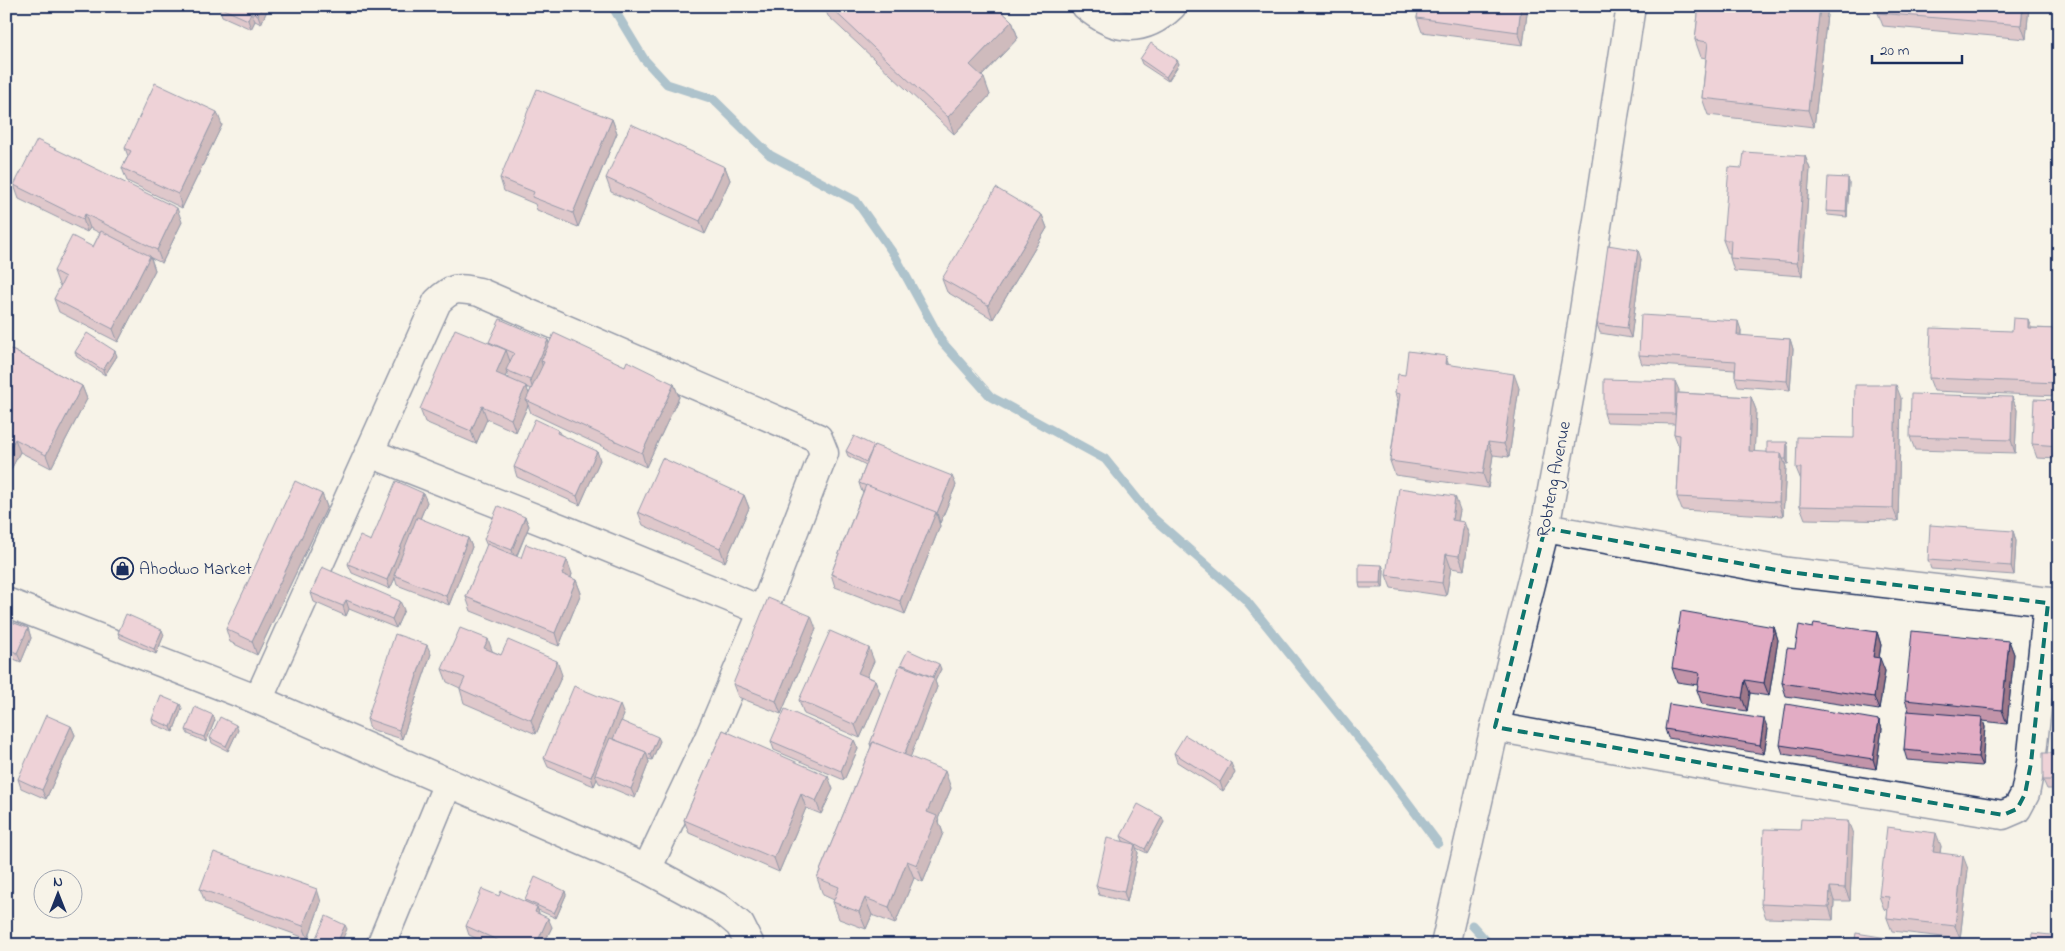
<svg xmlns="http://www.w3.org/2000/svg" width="2065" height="951" viewBox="0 0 2065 951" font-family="'Indie Flower',sans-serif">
<rect width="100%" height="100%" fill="#f7f3e8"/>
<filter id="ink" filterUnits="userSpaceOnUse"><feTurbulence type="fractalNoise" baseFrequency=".02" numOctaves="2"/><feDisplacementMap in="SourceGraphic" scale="10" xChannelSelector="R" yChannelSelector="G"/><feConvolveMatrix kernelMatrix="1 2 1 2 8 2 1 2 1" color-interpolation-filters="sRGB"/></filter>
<g filter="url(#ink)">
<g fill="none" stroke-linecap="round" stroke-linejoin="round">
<g stroke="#5589aa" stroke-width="9">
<path d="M612,6L644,59L667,84L713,99L770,155L856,201L895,256L942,342L991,397L1105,459L1152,517L1245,599L1379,764L1438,843"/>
<path d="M1472,925L1490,945"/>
</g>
<defs>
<g id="street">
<path d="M1086,6C1115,31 1143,34 1172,6"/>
<path d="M370,453L570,532L763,611"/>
<path d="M1545,528L1788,572L2059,603"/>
<path d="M6,602L258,700L647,869L721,909L740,925L750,945"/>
<path d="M258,700L437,302C453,286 458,288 479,292L818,438L824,453L763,611L709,738L647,869"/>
<path d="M1495,727L1761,775L2003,815L2017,809L2025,794L2031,763L2048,603"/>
<path d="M381,945L448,783"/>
<path d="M1445,945L1495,727L1545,528L1578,350L1631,6"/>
</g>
</defs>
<use href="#street" stroke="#1b2f5e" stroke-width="31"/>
<use href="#street" stroke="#f7f3e8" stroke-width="28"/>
</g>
<g fill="#c294a9" stroke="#1b2f5e" fill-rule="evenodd">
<path d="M269,6L261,24L255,21L251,29L222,16L219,7Z"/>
<path d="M824,6H996L1012,21L1018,38L982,76L990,95L954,134L828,16Z"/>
<path d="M1419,6H1528L1523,45L1422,32L1417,18Z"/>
<path d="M1699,6H1828L1814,127L1708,115L1702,98L1706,58L1701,57L1695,40Z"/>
<path d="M1879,6H2029L2026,39L1883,26L1878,13Z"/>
<path d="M1140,59L1177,60L1179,64L1168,81L1142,64Z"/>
<path d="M612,119L617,133L578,227L537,210L535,204L504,191L500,178Z"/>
<path d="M222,125L182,208L127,181L122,168L128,156L125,148Z"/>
<path d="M1805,156L1810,169L1802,276L1734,271L1730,258V253H1728L1723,240L1742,168Z"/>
<path d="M725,167L730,180L705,234L611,192L606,178Z"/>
<path d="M1848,178L1849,183L1847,217L1828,215L1826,211Z"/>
<path d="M14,185L182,222L162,263L151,258L155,270L118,342L59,312L54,299L61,286L59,285L54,271L93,247L100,233L90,228L87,232L19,199Z"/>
<path d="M1042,215L1047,228L993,319L947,292L942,279Z"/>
<path d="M1641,259L1631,338L1600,333L1597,324Z"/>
<path d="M2032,328L2059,329V396L1934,391L1929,378L2012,331Z"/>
<path d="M1741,330V336L1790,339L1793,349L1790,390L1738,386L1735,377V370L1642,364L1639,355Z"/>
<path d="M548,340L549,344L625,366L674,384L679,397L646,467L531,413L528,405L516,432L487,419L476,444L425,422L420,409L490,344L489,342ZM507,373L509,378L505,377ZM526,387L531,389L529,394Z"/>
<path d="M6,347L82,386L87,399L51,468L20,452L8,475L6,474Z"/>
<path d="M75,352L117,356L105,375L77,357Z"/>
<path d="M1449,365L1519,388L1509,457L1493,455L1488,488L1395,475L1390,461L1398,402L1395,393L1405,375Z"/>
<path d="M1679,390L1678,393L1751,397L1756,410L1754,452L1767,453L1788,446V464H1785L1786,467L1783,516L1682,510L1677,497L1679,447L1674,434L1675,424L1607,422L1604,413Z"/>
<path d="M2012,397L2017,410L2015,453L1915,450L1910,437Z"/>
<path d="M1901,398L1898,521L1805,519L1800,506L1801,480L1796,468L1854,438Z"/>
<path d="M2059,400V459L2037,458L2032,444Z"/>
<path d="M558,430L560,434L600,460L580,505L517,477L514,467Z"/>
<path d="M874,446L956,485L940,523L939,522L940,526L905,614L835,587L831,574L863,492H862L859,483L866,465L848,456L846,451Z"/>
<path d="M322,494L327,507L257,655L230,642L226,629Z"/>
<path d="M744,495L749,508L725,562L643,525L638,512Z"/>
<path d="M427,502L420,519L468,538L472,547L449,605L397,585L395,578L390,589L352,573L348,564L371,541Z"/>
<path d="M1460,510L1458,521L1469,535L1464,570L1451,568L1446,596L1391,588L1386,575Z"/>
<path d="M525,517L529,526L517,556L572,574L571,578L576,580L581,593L559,646L471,611L466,597L487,546L484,539Z"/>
<path d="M2013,531L2016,541L2014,575L1931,569L1928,560Z"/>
<path d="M1382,565L1384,570L1383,588H1360L1359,583Z"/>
<path d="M311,593L404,610L396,628L349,609L346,616L314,602Z"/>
<path d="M6,620L28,628L31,638L21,662L9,657L6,663Z"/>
<path d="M1774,627L1778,640L1769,696L1750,693L1747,711L1702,704L1697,690L1698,685L1677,682L1672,668Z"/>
<path d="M1813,628L1877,632L1881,645L1879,658L1885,671L1879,710L1786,696L1782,683L1795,649Z"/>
<path d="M816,629L781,714L738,697L733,684Z"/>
<path d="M118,633L164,635L156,654L120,638Z"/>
<path d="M2009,641L2014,654L2007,724L1983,721L1985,727L1982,766L1907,760L1904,750L1909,711L1905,700Z"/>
<path d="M492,651L501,655L562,675L536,734L464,703L460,689V688L447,682L442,669Z"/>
<path d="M431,654L402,739L370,729L367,719Z"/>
<path d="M874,661L867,676L875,680L880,693L860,738L804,714L799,700Z"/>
<path d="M901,665L941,669L935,681L937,687L910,757L951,788L938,819L943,833L923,882L914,878L895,924L872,915L866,929L839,919L833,902L834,900L823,895L817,878L871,747L870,744Z"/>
<path d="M182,708L173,732L153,724L152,719Z"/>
<path d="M624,715L621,721L660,741L652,760L648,759L649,762L635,798L599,783L597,779L594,786L548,767L544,758Z"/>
<path d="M215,720L206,742L188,734L186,730Z"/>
<path d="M1879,720L1882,729L1876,769L1783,754L1780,745Z"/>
<path d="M71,726L75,735L46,799L21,788L18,779Z"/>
<path d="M1665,729H1768L1764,754L1668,738Z"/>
<path d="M238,730L228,751L212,743L210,738Z"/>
<path d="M723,730L833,789L821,814L806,808L779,872L689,833L684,820Z"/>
<path d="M854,740L858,749L844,780L774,750L771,741Z"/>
<path d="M1174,753L1235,773L1223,791L1177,762Z"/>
<path d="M2059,753V789H2047L2043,780Z"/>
<path d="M1164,822L1147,853L1136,848L1138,853L1127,902L1099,895L1096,886L1125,842L1123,841L1121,836Z"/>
<path d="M1853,834L1850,901H1834L1833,920L1766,918L1761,904Z"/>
<path d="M1941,846L1940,853L1968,869L1960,939L1892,931L1887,918L1888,910L1884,909L1879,896Z"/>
<path d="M200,889L321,902L308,939L205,902Z"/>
<path d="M565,891L566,895L556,918L538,910L539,914L552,927L543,945H490L469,935L466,926L499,896L525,902V900Z"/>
</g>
<g fill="#9e7889" stroke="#1b2f5e">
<path d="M262,6H269L261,24L258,15Z"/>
<path d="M1521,6H1528L1523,45L1518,32Z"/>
<path d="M1820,6H1828L1814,127L1808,110Z"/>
<path d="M2023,6H2029L2026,39L2021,25Z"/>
<path d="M251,12L255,21L251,29L248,20Z"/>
<path d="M1012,21L1018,38L976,82L970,65Z"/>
<path d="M1177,60L1179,64L1168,81L1166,77Z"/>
<path d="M984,78L990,95L954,134L948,117Z"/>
<path d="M217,112L222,125L182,208L178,194Z"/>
<path d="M612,119L617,133L578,227L573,213Z"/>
<path d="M1805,156L1810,169L1802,276L1797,263Z"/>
<path d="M725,167L730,180L705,234L700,221Z"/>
<path d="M1848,178L1849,183L1847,217L1846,212Z"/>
<path d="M177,208L182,222L162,263L157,250Z"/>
<path d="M85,214L90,228L87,232L83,219Z"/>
<path d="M1042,215L1047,228L993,319L988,305Z"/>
<path d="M1638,250L1641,259L1631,338L1627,328Z"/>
<path d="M150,256L155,270L118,342L113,329Z"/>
<path d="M2028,319L2033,332L2028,328Z"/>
<path d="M1738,321L1741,330L1740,344L1737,335Z"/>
<path d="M1790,339L1793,349L1790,390L1787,381Z"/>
<path d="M548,340L551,350L544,362L541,361L543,368L533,390L530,380Z"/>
<path d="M506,350L511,364L506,370L507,373L501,386L496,373Z"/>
<path d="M115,351L117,356L105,375L103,370Z"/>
<path d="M1446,356L1450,370L1445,364Z"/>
<path d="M1514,374L1519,388L1509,457L1504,444Z"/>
<path d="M1675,381L1679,390L1678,424L1675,414Z"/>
<path d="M674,384L679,397L646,467L642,453Z"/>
<path d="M1896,385L1901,398L1898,521L1893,508Z"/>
<path d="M82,386L87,399L51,468L46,455Z"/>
<path d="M526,386L531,399L526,400L528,405L516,432L511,419Z"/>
<path d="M1751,397L1756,410L1754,465L1749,451Z"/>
<path d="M2012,397L2017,410L2015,453L2011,440Z"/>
<path d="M482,406L487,419L476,444L471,431Z"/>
<path d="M15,439L20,452L8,475L6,470V455Z"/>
<path d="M1488,442L1493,455L1488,488L1483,474Z"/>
<path d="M1787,442L1788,446V464L1786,459Z"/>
<path d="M597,451L600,460L580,505L577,496Z"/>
<path d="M1781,453L1786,467L1783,516L1779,502Z"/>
<path d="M952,476L956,485L940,523L937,513Z"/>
<path d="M423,493L427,502L396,576L394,575L395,578L390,589L387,580Z"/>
<path d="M322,494L327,507L257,655L252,641Z"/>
<path d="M744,495L749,508L725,562L720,548Z"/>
<path d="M1455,496L1460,510L1456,533L1452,520Z"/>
<path d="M936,512L940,526L905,614L900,601Z"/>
<path d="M525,517L529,526L515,559L512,550Z"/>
<path d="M1464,522L1469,535L1464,570L1459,556Z"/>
<path d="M2013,531L2016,541L2014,575L2011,566Z"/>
<path d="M468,538L472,547L449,605L446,596Z"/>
<path d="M1446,554L1451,568L1446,596L1442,583Z"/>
<path d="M567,560L572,574L567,588L562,574Z"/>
<path d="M1382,565L1384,570L1383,588L1381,583Z"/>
<path d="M576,580L581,593L559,646L555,633Z"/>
<path d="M346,600L349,609L346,616L343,606Z"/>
<path d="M400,601L404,610L396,628L392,619Z"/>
<path d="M811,616L816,629L781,714L776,701Z"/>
<path d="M1774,627L1778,640L1769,696L1764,683Z"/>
<path d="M28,628L31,638L21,662L17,653Z"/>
<path d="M162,630L164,635L156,654L154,649Z"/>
<path d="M1877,632L1881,645L1877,670L1873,657Z"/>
<path d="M488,639L493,653L484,648Z"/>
<path d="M2009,641L2014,654L2007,724L2002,710Z"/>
<path d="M427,645L431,654L402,739L399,730Z"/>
<path d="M869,648L874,661L863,686L858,673Z"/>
<path d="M6,650L9,657L6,663Z"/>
<path d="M1880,658L1885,671L1879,710L1874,697Z"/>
<path d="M557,661L562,675L536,734L531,720Z"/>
<path d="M939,664L941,669L935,681L937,687L907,766L904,756L932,679Z"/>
<path d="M875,680L880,693L860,738L855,725Z"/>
<path d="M1745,680L1750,693L1747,711L1742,698Z"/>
<path d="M180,704L182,708L173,732L171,727Z"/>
<path d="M620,705L624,715L599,775L595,774L597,779L594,786L591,777Z"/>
<path d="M213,715L215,720L206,742L204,737Z"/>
<path d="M1982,717L1985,727L1982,766L1978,757Z"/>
<path d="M1764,719L1768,729L1764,754L1760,745Z"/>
<path d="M1879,720L1882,729L1876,769L1873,759Z"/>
<path d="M236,725L238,730L228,751L226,746Z"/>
<path d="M71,726L75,735L46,799L42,790Z"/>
<path d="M658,737L660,741L652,760L650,755Z"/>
<path d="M854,740L858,749L844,780L841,771Z"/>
<path d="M646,752L649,762L635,798L631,789Z"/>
<path d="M1231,763L1235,773L1223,791L1220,782Z"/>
<path d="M945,771L951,788L938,819L943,833L923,882L917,865L927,812Z"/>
<path d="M828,776L833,789L821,814L816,801Z"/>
<path d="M801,794L806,808L779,872L774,858Z"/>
<path d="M1162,817L1164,822L1147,853L1145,849Z"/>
<path d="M1848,821L1853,834L1850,901L1845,888Z"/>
<path d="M1936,833L1941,846L1938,866L1933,852Z"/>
<path d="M1135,844L1138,853L1127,902L1124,892Z"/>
<path d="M1963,856L1968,869L1960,939L1955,926Z"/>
<path d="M907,861L914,878L895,924L889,907Z"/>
<path d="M1830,887L1834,901L1833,920L1829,907Z"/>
<path d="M317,889L321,902L308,939L303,926Z"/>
<path d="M565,891L566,895L556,918L554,913Z"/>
<path d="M865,898L872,915L866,929L859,912Z"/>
<path d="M537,907L540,916L535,912Z"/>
<path d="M548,918L552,927L543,945H536Z"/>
<path d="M345,925L347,929L340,945H336Z"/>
</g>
<g fill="#e2acc4" stroke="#1b2f5e">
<path d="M220,6H262L258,15L251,12L248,20L219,7Z"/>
<path d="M829,6H996L1012,21L970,65L984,78L948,117Z"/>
<path d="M1419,6H1521L1518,32L1417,18Z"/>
<path d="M1699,6H1820L1808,110L1702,98L1708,42L1695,40Z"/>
<path d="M1879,6H2023L2021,25L1878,13Z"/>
<path d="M1151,43L1177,60L1166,77L1140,59Z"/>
<path d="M155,83L217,112L178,194L122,168L131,151L125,148Z"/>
<path d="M537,89L612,119L573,213L532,197L534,192L500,178Z"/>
<path d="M631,124L725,167L700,221L606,178Z"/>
<path d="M37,140L177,208L157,250L85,214L83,219L14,185Z"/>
<path d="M1744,152L1805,156L1797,263L1730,258L1731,240H1723L1729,167L1742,168Z"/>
<path d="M1828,177L1848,178L1846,212L1826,211Z"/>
<path d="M996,188L1042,215L988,305L942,279Z"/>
<path d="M101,231L150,256L113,329L54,299L65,277L54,271L72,236L93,247Z"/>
<path d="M1608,245L1638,250L1627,328L1597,324Z"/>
<path d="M1641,315L1738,321L1737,335L1790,339L1787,381L1735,377L1736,361L1639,355Z"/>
<path d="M2013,318L2028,319V328L2059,329V383L1929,378L1931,328L2012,331Z"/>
<path d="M500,319L548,340L530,380L506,370L514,353L489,342Z"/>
<path d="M455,329L506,350L496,373L526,386L511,419L482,406L471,431L420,409Z"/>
<path d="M87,333L115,351L103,370L75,352Z"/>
<path d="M554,333L625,366L627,361L674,384L642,453L526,400L544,362L541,361Z"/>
<path d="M6,347L82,386L46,455L15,439L6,455Z"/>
<path d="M1408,351L1446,356L1445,364L1514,374L1504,444L1488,442L1483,474L1390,461L1400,394L1395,393L1398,374L1405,375Z"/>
<path d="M1604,379L1675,381V414L1604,413Z"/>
<path d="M1855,385H1896L1893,508L1800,506L1801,468H1796L1797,437L1854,438Z"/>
<path d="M1677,393L1751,397L1749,451L1781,453L1779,502L1677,497L1680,435L1674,434Z"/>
<path d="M1911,394L2012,397L2011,440L1910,437Z"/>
<path d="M2034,399L2059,400V446L2032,444Z"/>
<path d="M535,419L558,430L557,433L597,451L577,496L514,467Z"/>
<path d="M854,436L874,446L866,462L846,451Z"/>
<path d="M1767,442H1787L1786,459H1783L1781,453H1767Z"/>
<path d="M874,445L952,476L937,513L859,483Z"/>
<path d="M662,458L744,495L720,548L638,512Z"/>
<path d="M295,481L322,494L252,641L226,629Z"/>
<path d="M396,481L423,493L387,580L348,564L360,536L371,541Z"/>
<path d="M866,485L936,512L900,601L831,574Z"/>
<path d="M1399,488L1455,496L1452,520L1464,522L1459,556L1446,554L1442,583L1386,575Z"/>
<path d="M498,506L525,517L512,550L484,539Z"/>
<path d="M417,517L468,538L446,596L394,575Z"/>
<path d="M1930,525L2013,531L2011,566L1928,560Z"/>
<path d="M487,544L521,558L526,544L567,560L562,574L576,580L555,633L466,597Z"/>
<path d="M1359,564L1382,565L1381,583H1359Z"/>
<path d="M322,567L400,601L392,619L346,600L343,606L311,593Z"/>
<path d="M768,598L811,616L776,701L733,684Z"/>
<path d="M1681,611L1774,627L1764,683L1745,680L1742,698L1697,690L1700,673L1672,668Z"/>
<path d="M126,614L162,630L154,649L118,633Z"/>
<path d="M6,620L28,628L17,653L6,648Z"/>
<path d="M1814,623L1877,632L1873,657L1880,658L1874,697L1782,683L1787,648L1795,649L1799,625L1813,628Z"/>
<path d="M460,628L488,639L484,648L501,655L508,640L557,661L531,720L460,689L465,678L442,669Z"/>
<path d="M830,631L869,648L858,673L875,680L855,725L799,700Z"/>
<path d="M1912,631L2009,641L2002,710L1905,700Z"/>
<path d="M395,634L427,645L399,730L367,719Z"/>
<path d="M908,650L939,664L933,677L901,664Z"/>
<path d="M900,665L934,678L904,755L873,742L872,744H870Z"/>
<path d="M574,686L620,705L591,777L544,758Z"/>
<path d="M161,696L180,704L171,727L152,719Z"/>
<path d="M1669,704L1764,719L1760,745L1665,729Z"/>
<path d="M1786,704L1879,720L1873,759L1780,745Z"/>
<path d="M195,707L213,715L204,737L186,730Z"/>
<path d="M785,709L854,740L841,771L771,741Z"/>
<path d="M1907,711L1982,717L1978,757L1904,750Z"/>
<path d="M46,715L71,726L42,790L18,779Z"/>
<path d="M220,717L236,725L226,746L210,738Z"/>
<path d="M621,721L658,737L650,755L647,754L646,752L613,739Z"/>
<path d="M723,730L828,776L816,801L801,794L774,858L684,820Z"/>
<path d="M1185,735L1231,763L1220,782L1174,753Z"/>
<path d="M610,738L646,752L631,789L595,774Z"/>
<path d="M873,742L945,771L927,812L937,816L917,865L907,861L889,907L865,898L859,912L833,902L839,887L817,878Z"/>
<rect x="2043" y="753" width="16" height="27"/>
<path d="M1138,804L1162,817L1145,849L1121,836Z"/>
<path d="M1801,819L1848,821L1845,888L1830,887L1829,907L1761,904L1764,829L1800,830Z"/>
<path d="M1887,827L1936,833L1933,852L1963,856L1955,926L1887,918L1889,897L1879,896Z"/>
<path d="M1107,838L1135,844L1124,892L1096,886Z"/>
<path d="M214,852L317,889L303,926L200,889Z"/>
<path d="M535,877L565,891L554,913L525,900Z"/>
<path d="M482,889L499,896L501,891L537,907L535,912L548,918L536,945H508L466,926Z"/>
<path d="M326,916L345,925L336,945H322L314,942Z"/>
<path d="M1856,933L1931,945H1854Z"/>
<path d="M2032,933L2059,936V945H2031Z"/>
</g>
</g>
<path d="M0 0H2065V951H0ZM1545,528L1788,572L2048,603L2031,763L2025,794L2017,809L2003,815L1495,727Z" fill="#f7f3e8" fill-opacity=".55" fill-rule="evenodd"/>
<path fill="none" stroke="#0f766e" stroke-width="4" stroke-dasharray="10 6" stroke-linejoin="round" d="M1545,528L1788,572L2048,603L2031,763L2025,794L2017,809L2003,815L1495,727Z"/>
<defs>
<symbol id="shop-ring" viewBox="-11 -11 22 22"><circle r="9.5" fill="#f7f3e8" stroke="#1b2f5e" stroke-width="1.5"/><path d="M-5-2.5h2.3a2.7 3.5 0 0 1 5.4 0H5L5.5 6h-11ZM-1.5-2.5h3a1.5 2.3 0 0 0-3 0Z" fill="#1b2f5e"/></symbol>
</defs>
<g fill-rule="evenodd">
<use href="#shop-ring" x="110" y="556" width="25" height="25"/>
</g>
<g text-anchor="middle" stroke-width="4.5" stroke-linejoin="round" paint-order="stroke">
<g font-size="18" fill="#1b2f5e" stroke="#f7f3e8">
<text transform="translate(1553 479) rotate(-79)" y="6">Robteng Avenue</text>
</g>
<g font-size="18" fill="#1b2f5e" stroke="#f7f3e8" text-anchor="start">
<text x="139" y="574">Ahodwo Market</text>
</g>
</g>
<rect width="2065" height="951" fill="none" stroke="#f7f3e8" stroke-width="25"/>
<rect x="12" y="12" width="2040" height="926" fill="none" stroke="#1b2f5e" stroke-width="2" filter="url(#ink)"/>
<g transform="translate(58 894)"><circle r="24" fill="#f7f3e8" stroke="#9fa5b1"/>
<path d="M0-4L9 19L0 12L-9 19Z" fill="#1b2f5e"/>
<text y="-8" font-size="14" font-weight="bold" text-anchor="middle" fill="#1b2f5e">N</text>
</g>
<path d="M1872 55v8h90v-8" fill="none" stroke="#1b2f5e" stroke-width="2.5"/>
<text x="1880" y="55" font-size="15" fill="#1b2f5e" stroke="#f7f3e8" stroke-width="4" paint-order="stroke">20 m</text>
</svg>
